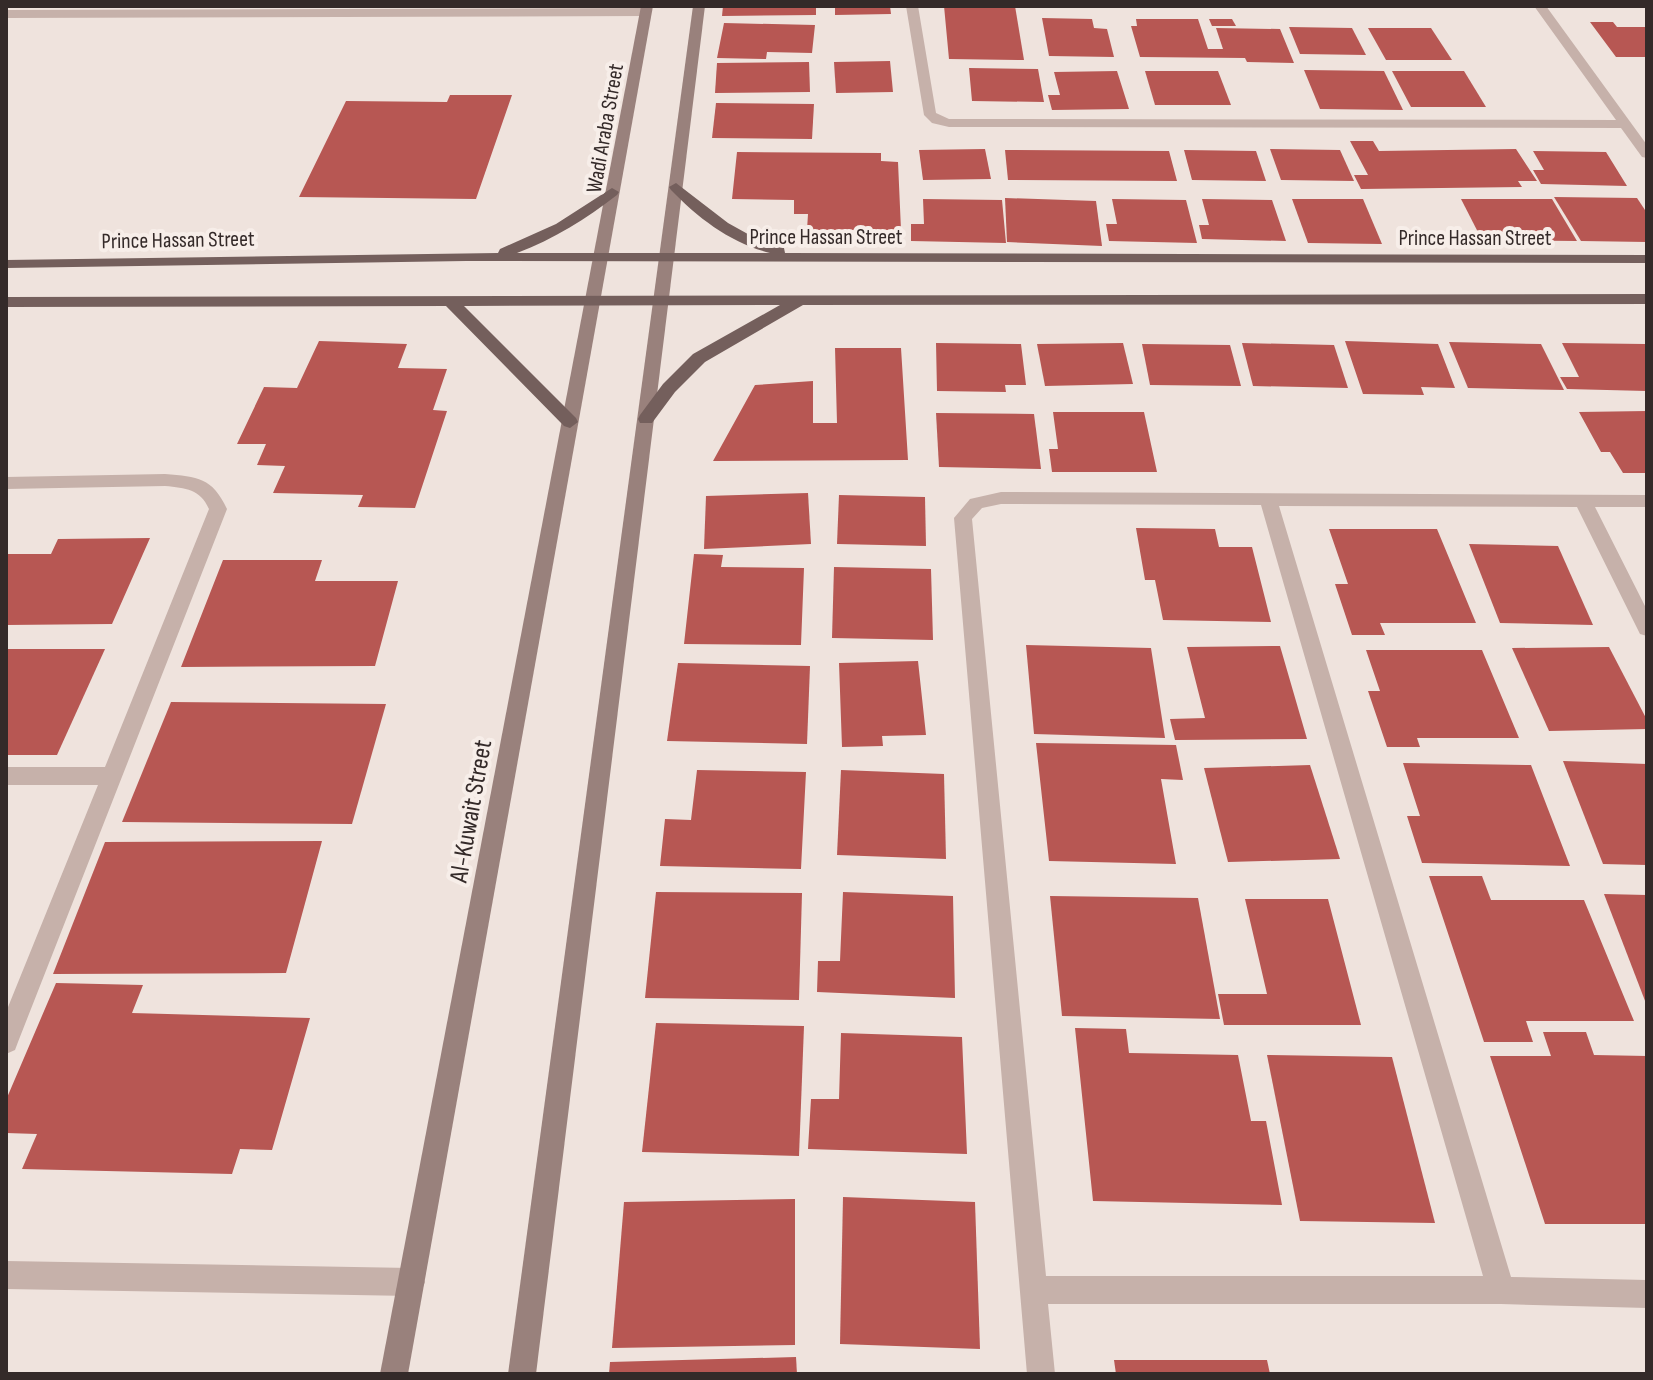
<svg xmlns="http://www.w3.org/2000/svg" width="1653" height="1380" viewBox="0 0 1653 1380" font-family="'Sofia Sans Condensed',sans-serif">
<rect width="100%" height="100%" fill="#efe3dd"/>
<g fill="#b75753">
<path d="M723,6H816V15L722,16Z"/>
<path d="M835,6H890L891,14L835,15Z"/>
<path d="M944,6H1015L1024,60L949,59Z"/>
<path d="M1042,18L1092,19L1094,28L1107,29L1114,57L1049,56Z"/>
<path d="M1136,19H1198L1208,49H1223L1216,28L1280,29L1294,63L1247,62L1245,58L1140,57L1131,26H1137Z"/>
<path d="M1209,19H1232L1236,26H1212Z"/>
<path d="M1590,22H1613L1617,27H1647V57H1616Z"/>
<path d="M724,23L815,25L812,53L767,52L766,59L717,58Z"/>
<path d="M1289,27L1352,28L1366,55L1300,54Z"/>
<path d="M1368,28H1431L1452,60H1386Z"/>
<path d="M890,61L893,92L836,93L834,62Z"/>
<path d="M809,62L810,92L715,93L717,63Z"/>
<path d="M969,68L1038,69L1044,102L972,101Z"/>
<path d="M1304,70L1384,71L1403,110L1320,109Z"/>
<path d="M1117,71L1129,109L1052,110L1048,95H1060L1054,72Z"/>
<path d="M1145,71H1218L1231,105H1155Z"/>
<path d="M1392,71H1464L1486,107H1411Z"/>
<path d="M450,95H512L476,199L299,197L346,101L447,102Z"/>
<path d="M716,103L814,104L812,139L712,138Z"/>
<path d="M1350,141H1373L1379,151L1516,149L1537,181H1518L1522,187L1361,189L1354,175H1368Z"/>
<path d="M985,149L991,179L923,180L919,150Z"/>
<path d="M1270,149L1340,150L1354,181L1281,180Z"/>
<path d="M1005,150L1169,151L1177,181L1008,180Z"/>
<path d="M1184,150L1256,151L1266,181L1192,180Z"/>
<path d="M1533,151L1606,152L1627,186L1541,184L1533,170H1544Z"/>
<path d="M737,152L881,153V161L898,162L901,230H807L808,214H794V200L732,199Z"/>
<path d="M1554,197L1637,198L1647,213V242L1581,241Z"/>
<path d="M1005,198L1096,201L1102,246L1007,242Z"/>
<path d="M923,199L1002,200L1006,243L911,241V224H924Z"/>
<path d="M1112,199L1186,200L1197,243L1109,241L1106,224H1117Z"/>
<path d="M1202,199L1272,200L1286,241L1202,239L1199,225H1209Z"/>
<path d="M1292,199H1363L1382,244L1308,243Z"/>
<path d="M1461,199H1552L1577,241L1482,240Z"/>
<path d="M319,341L407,344L398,368L447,369L433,410L447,411L415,508L358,507L363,495L273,493L285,466L257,465L266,444H237L264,387L297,388Z"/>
<path d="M1345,341L1438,344L1455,388L1421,387L1424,395L1363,394Z"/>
<path d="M1449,342L1541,344L1564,390L1468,388Z"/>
<path d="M936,343L1021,344L1026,385H1005L1006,392L937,391Z"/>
<path d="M1123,343L1133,384L1045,386L1037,344Z"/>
<path d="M1242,343L1334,345L1348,388L1253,386Z"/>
<path d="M1562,343L1645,344L1647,391L1567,389L1560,377H1579Z"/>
<path d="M1142,344L1230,345L1241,386L1150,385Z"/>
<path d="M835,348H901L908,460L713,461L755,385L813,381V423H837Z"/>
<path d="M1647,411V473H1623L1610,452H1601L1579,412Z"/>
<path d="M1053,412H1144L1157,472H1052L1049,449H1058Z"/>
<path d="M936,413L1034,414L1041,469L939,467Z"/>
<path d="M808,493L811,544L704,549L706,496Z"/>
<path d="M839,495L925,497L926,546L837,544Z"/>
<path d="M1136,528L1215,529L1219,547H1252L1271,622L1163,620L1155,580H1145Z"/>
<path d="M1329,529H1437L1476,623H1380L1385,635H1352L1335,584H1348Z"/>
<path d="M150,538L112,624L6,625V554H51L58,539Z"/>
<path d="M1469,544L1558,546L1593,625L1500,623Z"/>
<path d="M694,554L723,555L721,567L804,568L801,645L684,644Z"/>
<path d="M223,560H322L315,581H398L375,666L181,667Z"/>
<path d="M834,567L931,569L933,640L832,638Z"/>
<path d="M1026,645L1151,648L1165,738L1034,734Z"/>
<path d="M1280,646L1307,739L1175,740L1170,719L1205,718L1187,647Z"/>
<path d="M1609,647L1647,720V729L1549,731L1512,648Z"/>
<path d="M6,649H105L57,755H6Z"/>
<path d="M1366,650H1482L1519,738H1417L1420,747H1387L1368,691H1380Z"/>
<path d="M918,661L926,735L882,736L883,746L842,747L839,663Z"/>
<path d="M678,663L810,666L807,744L667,741Z"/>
<path d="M171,702L386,704L352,824L122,822Z"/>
<path d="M1036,743L1176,745L1183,780L1161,779L1176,864L1049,861Z"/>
<path d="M1563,761L1647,764V865L1603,864Z"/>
<path d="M1403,763L1531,765L1570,866L1422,863L1407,816H1420Z"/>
<path d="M1310,765L1340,859L1228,862L1204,768Z"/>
<path d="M697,770L806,772L801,869L660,866L665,819L691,820Z"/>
<path d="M841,770L944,774L946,859L837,855Z"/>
<path d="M322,841L286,973L53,974L105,842Z"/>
<path d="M1429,876H1482L1491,900H1584L1634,1021H1526L1533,1042H1484Z"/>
<path d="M656,892L802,893L799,1000L645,998Z"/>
<path d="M843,892L953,896L955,998L817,992L818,961H840Z"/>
<path d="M1604,894L1647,895V1006Z"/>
<path d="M1050,896L1198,898L1220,1019L1062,1016Z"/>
<path d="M1245,899H1328L1361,1025H1224L1218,994H1267Z"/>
<path d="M56,983L143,985L132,1013L310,1018L272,1150L240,1149L232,1174L22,1169L37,1134L6,1133V1100Z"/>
<path d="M656,1023L804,1026L799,1156L642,1152Z"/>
<path d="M1075,1028L1126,1029L1129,1053L1238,1055L1251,1121H1266L1282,1205L1093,1201Z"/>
<path d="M1543,1032H1586L1594,1055L1647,1056V1224H1545L1490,1056H1551Z"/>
<path d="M841,1033L962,1037L967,1154L808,1149L811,1099H839Z"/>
<path d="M1267,1055L1392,1057L1435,1223L1300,1221Z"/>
<path d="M843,1197L975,1202L980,1349L840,1344Z"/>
<path d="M795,1199V1345L612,1348L624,1202Z"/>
<path d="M796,1357L797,1374H609L610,1362Z"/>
<path d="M1114,1360H1267L1270,1374H1116Z"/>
</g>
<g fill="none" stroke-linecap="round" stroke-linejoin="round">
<g fill="#c6b1aa" fill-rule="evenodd">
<path d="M906,6H918L936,113L949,119L1616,120L1534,6H1546L1647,145V158L1642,157L1621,128L949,127L932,123L924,115Z"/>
<path d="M6,10L645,8L651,12L645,16L6,18Z"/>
<path d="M165,474C198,477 212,477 227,509L18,1042L15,1050L6,1054V1012L98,785H6V767H105L209,509C200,489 186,488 165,486L6,489V477Z"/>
<path d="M1001,492L1647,495V507H1595L1647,610V636L1640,634L1577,507L1279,506L1511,1277L1647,1280V1308L1501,1304H1048L1055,1374H1027L954,518L970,499ZM1001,504L1261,505L1483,1276H1046L972,519L982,508Z"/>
<path d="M6,1261L411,1268L421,1272L425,1282L421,1292L411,1296L6,1289Z"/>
</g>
<g fill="#99817c" fill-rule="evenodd">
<path d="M641,6H653L408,1374H380Z"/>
<path d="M693,6H705L536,1374H508Z"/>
</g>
<g fill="#745f5c" fill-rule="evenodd">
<path d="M676,183L728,223L755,238L784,248L785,253L1647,255V263L466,261L6,268V260L498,253L500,249L556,224L612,188L619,192L617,195C586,219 554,239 517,253H770C731,243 699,219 671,190L669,187Z"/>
<path d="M1647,294V304L803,305L705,362L675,392L652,423H640L638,419L640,415L663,384L693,354L780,305L464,306L576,418L578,422L570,428L564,426L446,306L6,307V297Z"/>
</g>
</g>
<g text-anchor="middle" stroke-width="8" stroke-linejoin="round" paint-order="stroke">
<g font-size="22" fill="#342a29" stroke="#f7eee9">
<text transform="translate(604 128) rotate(-80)" y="8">Wadi Araba Street</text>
<text x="826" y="244">Prince Hassan Street</text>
<text x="1475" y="245">Prince Hassan Street</text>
<text transform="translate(178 239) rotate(-1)" y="8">Prince Hassan Street</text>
</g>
<g font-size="26" fill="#342a29" stroke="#f7eee9">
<text transform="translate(470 811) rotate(-80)" y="9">Al-Kuwait Street</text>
</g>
</g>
<rect width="1653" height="1380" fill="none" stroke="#342a29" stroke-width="16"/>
</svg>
